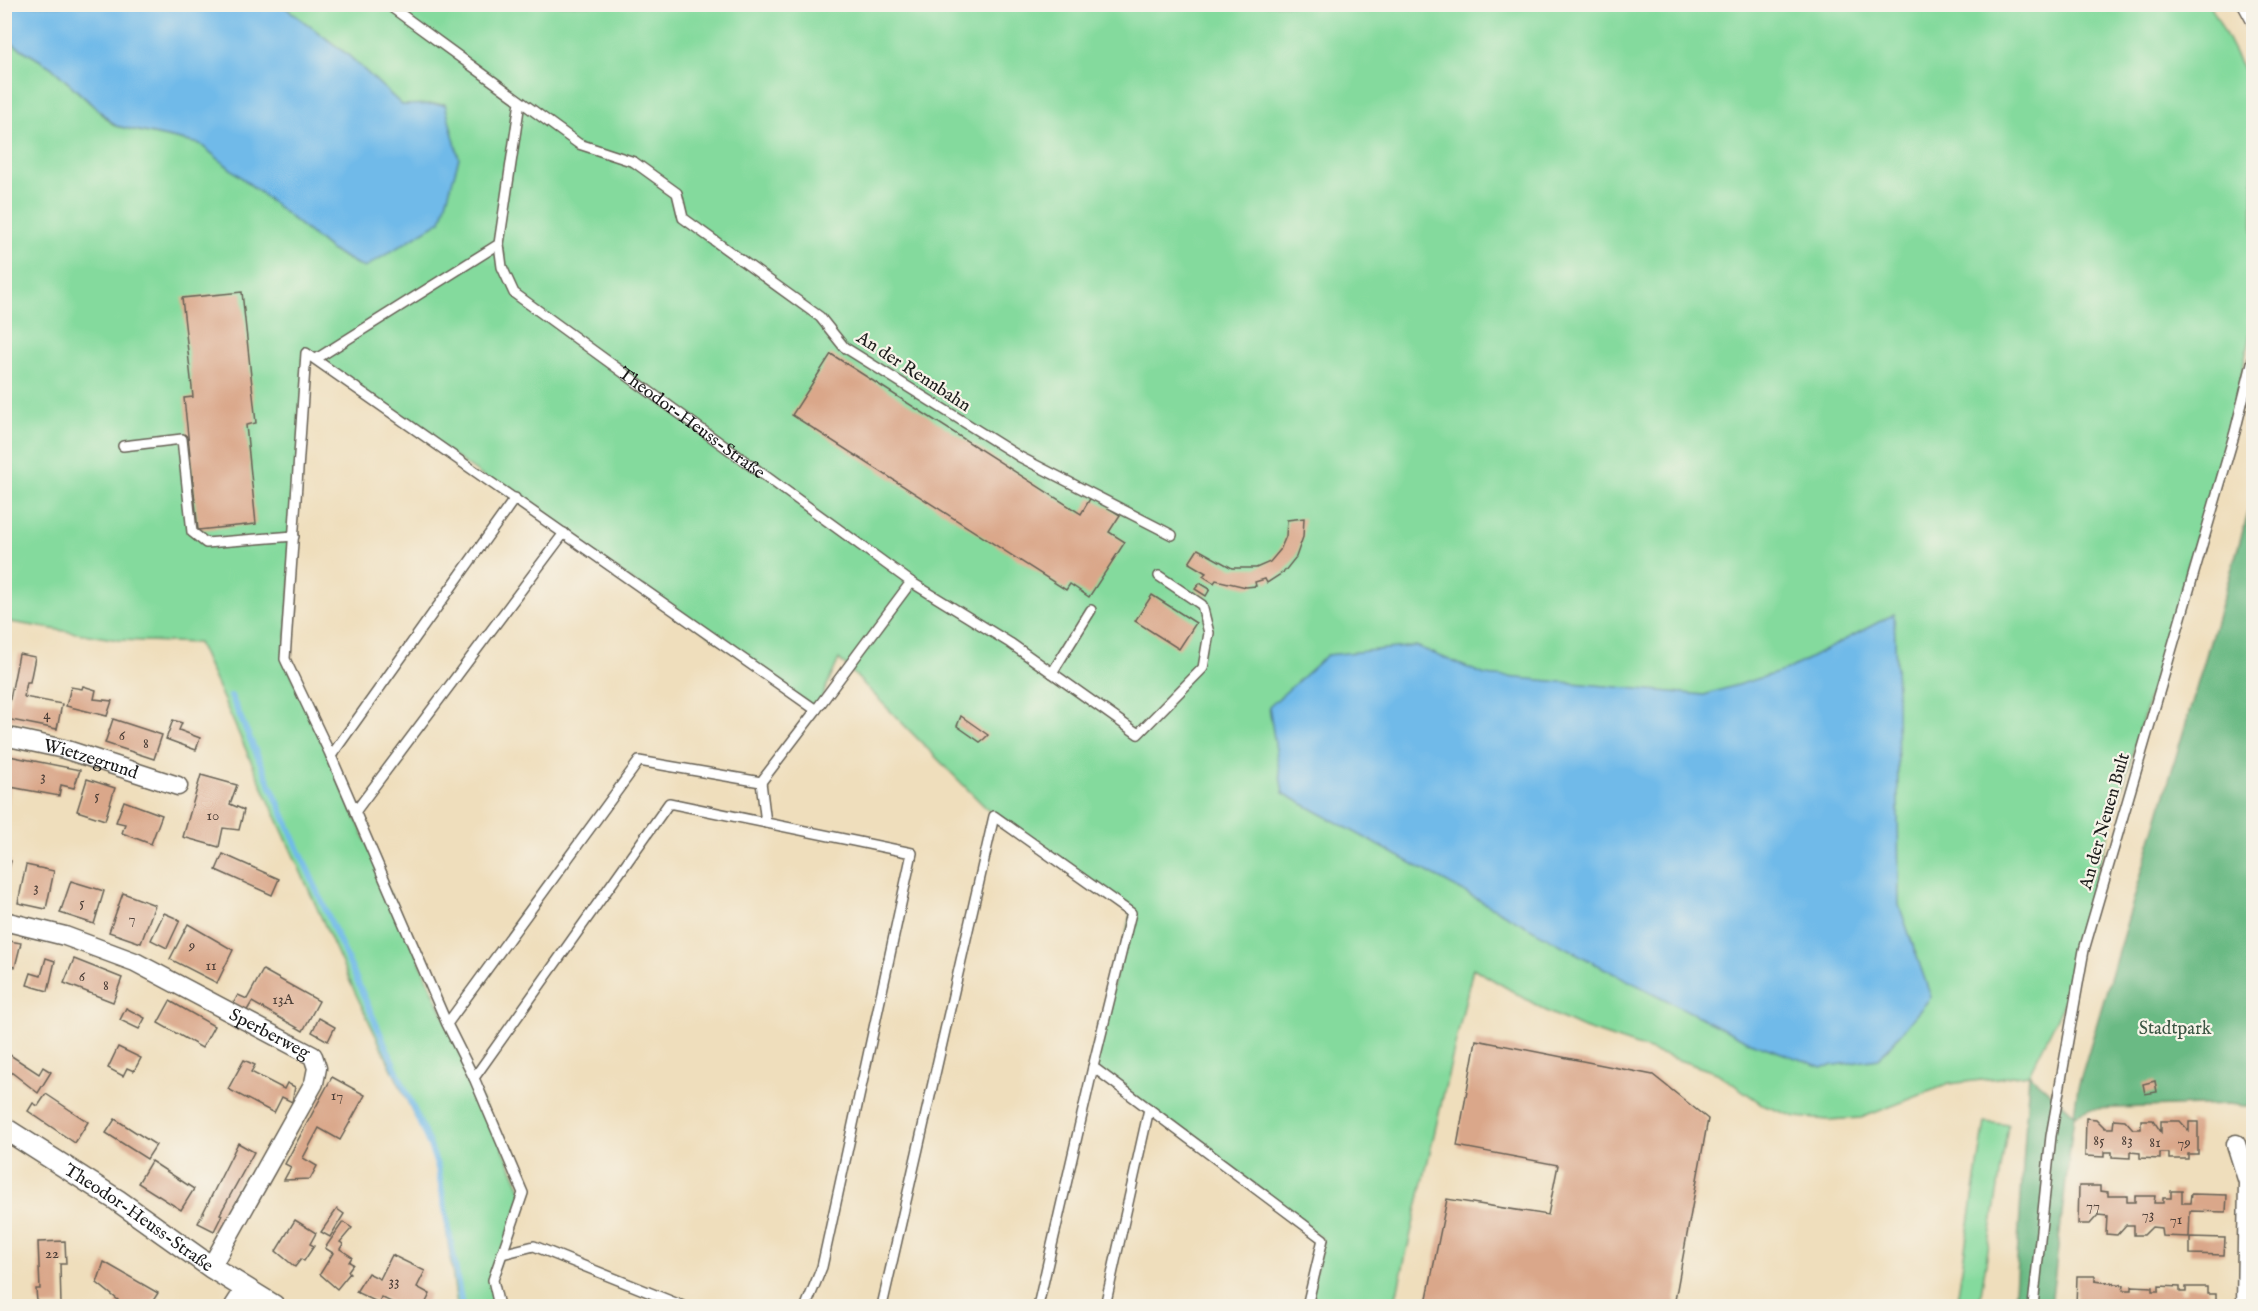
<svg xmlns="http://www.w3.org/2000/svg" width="2258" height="1311" viewBox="0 0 2258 1311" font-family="'IM FELL English',serif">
<rect width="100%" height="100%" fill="#f7f3e8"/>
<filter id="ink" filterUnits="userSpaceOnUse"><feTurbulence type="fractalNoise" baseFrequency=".0167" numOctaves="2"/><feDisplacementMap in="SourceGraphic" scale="12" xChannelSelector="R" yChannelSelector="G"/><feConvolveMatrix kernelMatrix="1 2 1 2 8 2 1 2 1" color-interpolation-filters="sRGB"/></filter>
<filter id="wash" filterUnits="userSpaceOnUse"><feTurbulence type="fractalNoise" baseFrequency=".008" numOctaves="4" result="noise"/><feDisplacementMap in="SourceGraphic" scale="24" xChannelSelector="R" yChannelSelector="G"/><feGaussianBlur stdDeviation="1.35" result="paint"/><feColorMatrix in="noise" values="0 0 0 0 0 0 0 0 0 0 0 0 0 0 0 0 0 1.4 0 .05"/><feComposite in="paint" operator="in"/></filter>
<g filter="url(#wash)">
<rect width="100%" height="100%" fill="#efdebc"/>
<g fill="#84da9d" stroke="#507b5c" stroke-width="1.5">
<path d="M2210,4L2253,88V320L2234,412L2090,896L2063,1006L2029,1074L1949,1084L1861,1118L1828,1120L1796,1117L1765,1106L1717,1073L1581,1027L1548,1012L1473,968L1394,1306H1307L1323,1239L1093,1067L1131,913L994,816L839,659L816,710L307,353L285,659L523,1193L493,1280L499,1306H457L437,1163L352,986L198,643L119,640L5,621V39L51,67L115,126L200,144L331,250L364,268L444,104L402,105L348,55L282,5Z"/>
<path d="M1985,1122L2008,1125L1979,1306H1956Z"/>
</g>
<path fill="#6bba84" stroke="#446b50" stroke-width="1.5" d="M2253,497V1107L2228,1104L2089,1109L2074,1115L2051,1306H2014L2029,1074L2074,1114L2078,1087Z"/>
<g fill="#70bae9" stroke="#466b82" stroke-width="1.5">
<path d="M4,5H282L348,55L402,105L445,104L459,158L441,221L364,268L331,250L200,144L116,126L51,67L5,39Z"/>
<path d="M1894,614L1897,693L1899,905L1931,997L1879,1059L1822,1067L1747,1041L1592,962L1283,793L1269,707L1327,655L1416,646L1485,675L1704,695L1787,670Z"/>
</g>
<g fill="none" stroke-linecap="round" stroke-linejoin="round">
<path stroke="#70bae9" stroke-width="6" d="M231,696L430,1146L438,1168L462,1306"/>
</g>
<g id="blocks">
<g fill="#daa78a">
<path d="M242,292L256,423L246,425L256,524L198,530L184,398L193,397L182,298Z"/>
<path d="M831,354L1081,514L1091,497L1120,515L1109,532L1125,542L1089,597L1070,584L1066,590L792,415Z"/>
<path d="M1304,518L1303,537L1296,557L1284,572L1267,583L1265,579L1255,582L1256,586L1246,587L1216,580L1214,583L1203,576L1206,573L1189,563L1198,549L1232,568H1256L1270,562L1280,550L1286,536L1287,520Z"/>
<path d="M1200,583L1210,589L1206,596L1195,589Z"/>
<path d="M1152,595L1196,623L1179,649L1135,621Z"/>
<path d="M19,654L35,657L30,682H27L24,697L62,704L57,729L6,719Z"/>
<path d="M83,686L96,690L94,699L112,701L107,716L66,706L71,687L82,689Z"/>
<path d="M961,716L988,735L984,739L980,742L957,726Z"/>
<path d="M113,719L162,735L154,759L105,743Z"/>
<path d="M173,720L182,723L179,730L200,738L196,750L166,739Z"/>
<path d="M4,755L80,770L74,788L61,785L59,796L10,787L7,816H4Z"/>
<path d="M201,775L237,785L230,804L244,810L239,830L223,828L219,847L183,837Z"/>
<path d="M87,779L115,788L105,820L77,811Z"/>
<path d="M124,801L162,815L151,844L122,833L125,824L116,822Z"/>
<path d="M223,854L279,879L272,895L216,870Z"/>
<path d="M4,859L11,861L5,884L4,883Z"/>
<path d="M26,865L54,871L46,909L18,903Z"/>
<path d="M71,881L104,891L94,924L60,913Z"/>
<path d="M123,893L155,905L141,943L109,932Z"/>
<path d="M164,913L180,920L167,948L151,940Z"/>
<path d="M188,924L233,950L217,983L170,959Z"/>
<path d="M4,940L21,943L15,967L4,965Z"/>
<path d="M46,958L55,961L48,991L27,985L31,973L41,976Z"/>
<path d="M74,959L122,978L113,1002L64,983Z"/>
<path d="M263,970L319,1001L303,1031L252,1002L246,1012L233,1004L238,995L247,999Z"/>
<path d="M170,1001L214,1026L202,1048L158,1023Z"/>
<path d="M126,1008L145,1018L139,1029L120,1020Z"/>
<path d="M319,1018L335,1027L328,1041L312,1032Z"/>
<path d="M1476,1040L1653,1075L1708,1119L1674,1306H1444L1426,1303L1447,1199L1548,1215L1558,1165L1457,1146Z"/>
<path d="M118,1047L141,1058L134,1071L127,1068L123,1076L108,1068Z"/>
<path d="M7,1053L39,1074L43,1067L51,1072L38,1093L6,1068L4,1071Z"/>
<path d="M244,1060L255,1065L251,1072L284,1089L287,1083L295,1087L292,1102L282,1097L274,1113L228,1089Z"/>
<path d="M332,1077L365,1095L340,1140L319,1128L303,1158L317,1166L310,1179L284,1180L291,1167L285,1164Z"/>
<path d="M2155,1081L2157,1092L2145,1094L2143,1084Z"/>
<path d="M46,1094L88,1122L75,1143L28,1111L33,1103L38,1106Z"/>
<path d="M2086,1118L2096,1119L2105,1128H2113L2114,1119L2125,1120L2133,1129H2141V1120H2153L2161,1132V1121H2180L2189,1131V1122H2198V1154H2188V1159H2169V1153H2160V1159L2140,1158V1153L2130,1152V1158L2112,1157V1152H2104V1157L2085,1156Z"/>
<path d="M115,1119L156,1145L147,1159L106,1133Z"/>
<path d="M238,1143L254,1152L220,1214L222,1215L214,1231L198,1223Z"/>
<path d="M151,1161L194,1189L181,1210L138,1183Z"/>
<path d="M2079,1186H2100V1191L2108,1192V1196H2127V1202H2135V1196H2155L2154,1203H2163V1198H2171V1191H2182V1203H2190L2191,1194L2227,1195L2226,1212L2190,1211L2189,1237L2162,1236L2161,1228L2152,1227L2144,1235H2134V1225H2126L2117,1235L2106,1234L2107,1216L2098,1215L2090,1224H2078Z"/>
<path d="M337,1209L344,1214L330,1237L321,1232Z"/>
<path d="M295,1220L316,1233L310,1244L314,1246L304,1261L301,1259L295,1267L276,1251Z"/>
<path d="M343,1222L352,1228L340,1242L343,1244L340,1249L352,1257L349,1262L353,1264L348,1271L350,1273L337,1289L320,1274L333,1253L325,1248Z"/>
<path d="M2190,1237L2225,1238L2224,1255L2190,1254Z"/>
<path d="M65,1241L66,1264H60L61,1306H40V1302H37L36,1289H40L38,1242Z"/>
<path d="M392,1255L425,1271L417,1287L430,1294L424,1306H399L381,1297L379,1303L356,1292L368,1273L380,1279Z"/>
<path d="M104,1262L158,1293L151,1304L146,1301L143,1306H115L118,1300L97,1283Z"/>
<path d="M2077,1276H2095V1281L2124,1285L2123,1290H2132V1286L2152,1287V1291H2159V1286L2180,1287V1292H2186V1287H2207V1294H2216V1306H2103V1304L2094,1303L2097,1306H2076Z"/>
</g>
</g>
</g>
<g filter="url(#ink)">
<use href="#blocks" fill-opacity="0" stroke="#666054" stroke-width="1.5"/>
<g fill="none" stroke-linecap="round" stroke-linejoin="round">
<defs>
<g id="service">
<path d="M387,4L579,144L634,162L677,193L683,218L820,317L844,347L1020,457L1172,535"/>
<path d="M2242,4L2254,26"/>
<path id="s1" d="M499,244L502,267L514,293L911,582L816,710"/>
<path d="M316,359L499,244L520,102"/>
<path d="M123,446L182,439L192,532L206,543L294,536"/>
<path d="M911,582L1010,643L1138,734L1203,668L1209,633L1202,605L1159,576"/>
<path d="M1052,673L1091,610"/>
<path d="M331,756L515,498"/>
<path d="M761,782L766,823"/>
<path d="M355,812L564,533"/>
<path d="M447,1024L639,761L761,782L816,710L306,353L285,659L331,756L447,1024L474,1078"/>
<path d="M502,1254L534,1246L683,1306"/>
<path d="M499,1306L493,1280L523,1193L474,1078L669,803L912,853L822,1267L806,1306"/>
<path d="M882,1306L994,816L1131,913L1093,1067L1323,1239L1307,1306"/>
<path d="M1038,1306L1093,1067"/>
<path d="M1105,1306L1149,1109"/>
<path d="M2033,1306L2051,1136L2084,950L2235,432L2254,355"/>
</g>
<g id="minor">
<path id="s2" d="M4,736L64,749L178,786"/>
<path id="s3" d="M4,921L65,936L135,962L313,1056L317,1068L314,1083L211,1267"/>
<path d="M2236,1144L2248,1182L2246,1306"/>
<path d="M234,1306L245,1289"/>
</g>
<g id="tertiary">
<path id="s4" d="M4,1128L117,1200L211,1267L274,1306"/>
</g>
</defs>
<use href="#service" stroke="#666054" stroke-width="12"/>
<use href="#minor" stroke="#666054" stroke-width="21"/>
<use href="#tertiary" stroke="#666054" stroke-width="24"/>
<use href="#service" stroke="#fff" stroke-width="9"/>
<use href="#minor" stroke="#fff" stroke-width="18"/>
<use href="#tertiary" stroke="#fff" stroke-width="21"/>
</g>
</g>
<g text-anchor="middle" stroke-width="4.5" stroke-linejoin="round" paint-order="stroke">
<g font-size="15" fill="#4c3f38">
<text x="47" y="719">4</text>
<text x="122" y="740">6</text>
<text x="146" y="748">8</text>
<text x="43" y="781">3</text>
<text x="97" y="800">5</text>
<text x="213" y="820">10</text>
<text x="36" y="892">3</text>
<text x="82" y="907">5</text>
<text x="132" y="923">7</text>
<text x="192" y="950">9</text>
<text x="211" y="970">11</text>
<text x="82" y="981">6</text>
<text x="106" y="990">8</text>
<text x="283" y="1004">13A</text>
<text x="337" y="1100">17</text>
<text x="2099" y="1145">85</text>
<text x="2127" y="1145">83</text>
<text x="2155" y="1147">81</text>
<text x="2184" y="1147">79</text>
<text x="2093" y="1210">77</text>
<text x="2148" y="1219">73</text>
<text x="2176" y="1224">71</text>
<text x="52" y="1258">22</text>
<text x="394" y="1286">33</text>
</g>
<g font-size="18" fill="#1c1c1c" stroke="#f7f3e8">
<text transform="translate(914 371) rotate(33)" y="6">An der Rennbahn</text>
<text dy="6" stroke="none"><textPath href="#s1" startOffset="272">Theodor-Heuss-Straße</textPath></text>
<text dy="6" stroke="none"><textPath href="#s2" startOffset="90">Wietzegrund</textPath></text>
<text transform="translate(2104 821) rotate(-74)" y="6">An der Neuen Bult</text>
<text dy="6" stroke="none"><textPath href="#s3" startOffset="290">Sperberweg</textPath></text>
<text dy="6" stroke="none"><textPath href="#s4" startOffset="162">Theodor-Heuss-Straße</textPath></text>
</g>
<g font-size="18" fill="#3b5543" stroke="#f7f3e8">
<text x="2175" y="1034">Stadtpark</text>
</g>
</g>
<rect width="2258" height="1311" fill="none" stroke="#f7f3e8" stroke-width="24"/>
</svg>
